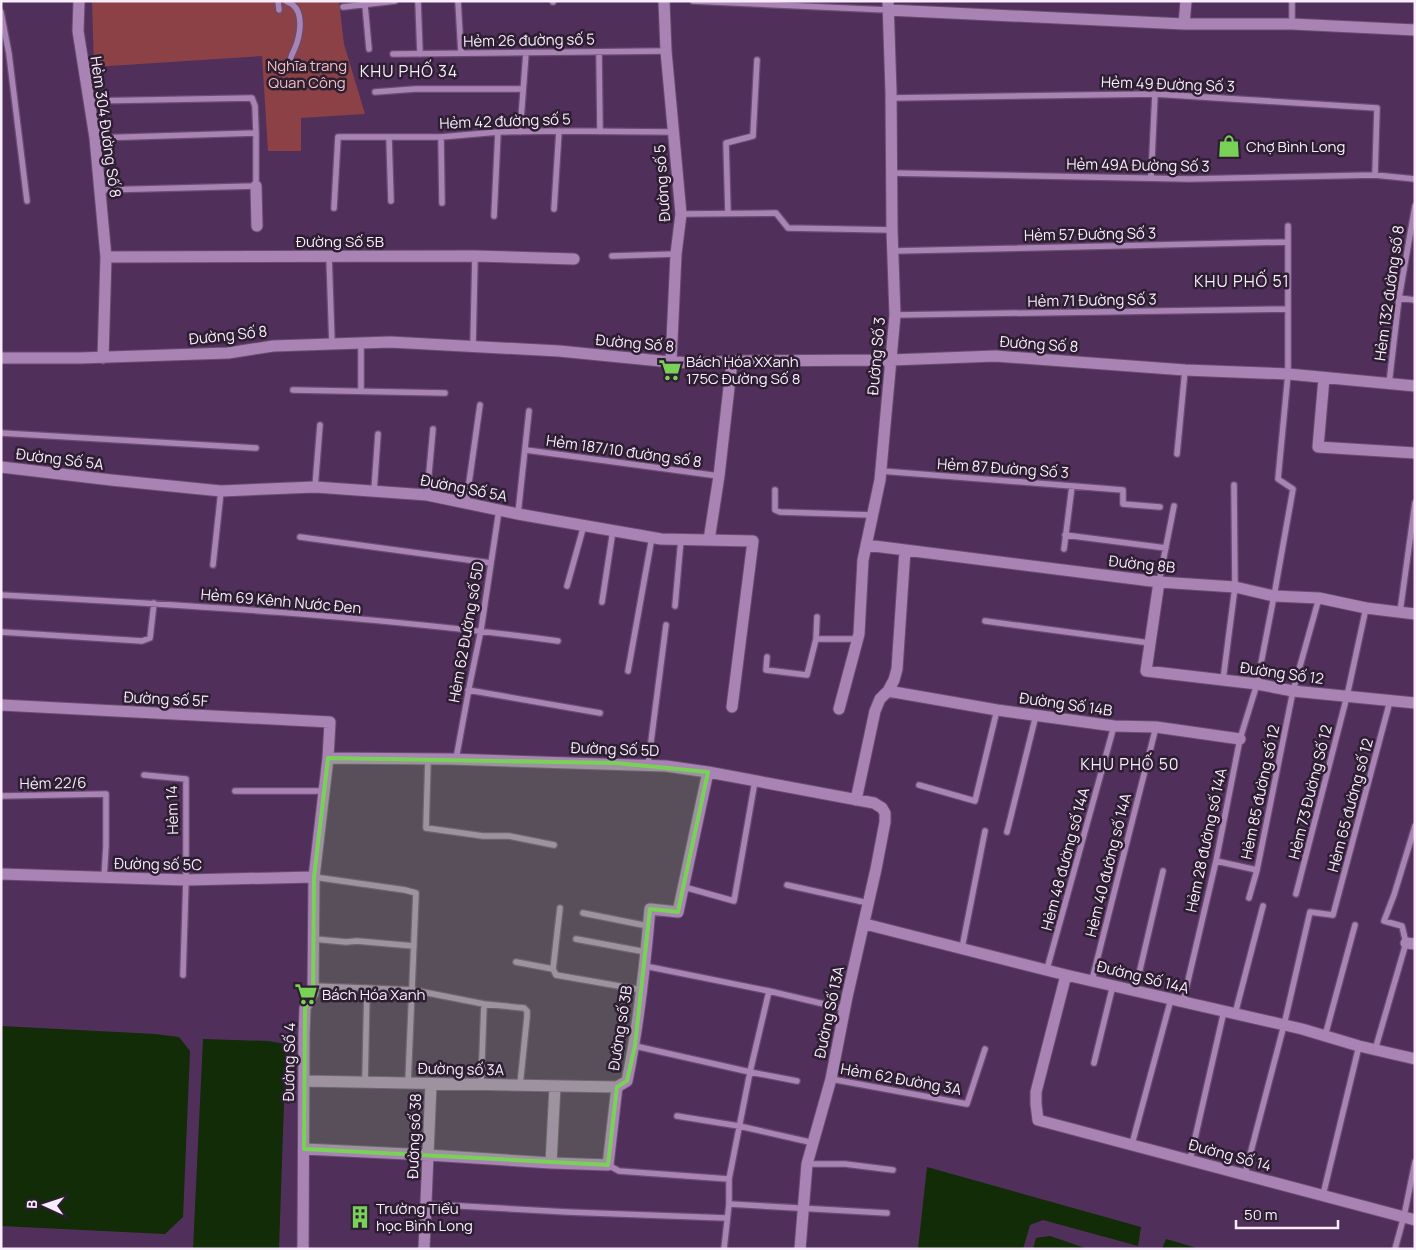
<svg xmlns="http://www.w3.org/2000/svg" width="1416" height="1250" viewBox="0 0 1416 1250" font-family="Manrope,sans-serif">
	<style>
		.green { fill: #8b4145 }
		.water { fill: #112c06 }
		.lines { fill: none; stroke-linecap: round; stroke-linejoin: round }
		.lane-casing { stroke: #684d70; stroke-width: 8 }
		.street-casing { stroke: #684d70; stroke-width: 13 }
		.lane { stroke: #a883b3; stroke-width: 5.5 }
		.street { stroke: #a883b3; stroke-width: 11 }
		.marked { fill: #79d158; fill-opacity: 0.2; stroke: #79d158; stroke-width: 4; stroke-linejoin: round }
		.labels { text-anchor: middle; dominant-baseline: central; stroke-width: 5; stroke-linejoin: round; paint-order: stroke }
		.street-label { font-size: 15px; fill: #f9edfd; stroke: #2d1e32 }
		.park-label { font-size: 15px; fill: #f2bfc0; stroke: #2d1e32 }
		.poi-label { font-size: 15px; fill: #f9edfd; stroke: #2d1e32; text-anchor: start }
		.neighbourhood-label { font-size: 16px; letter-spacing: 1px; fill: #f9edfd; stroke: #2d1e32 }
	</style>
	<rect width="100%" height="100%" fill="#502f5a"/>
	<path class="green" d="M92,1h247l5,43 21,70 -64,4v33h-33l-6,-95 -168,11z"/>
	<path class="water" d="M1,1026l154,8 24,3 11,14 -7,166 -18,17 -164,-8z
		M203,1039l65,2 18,3 -7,205h-86z
		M927,1167l214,60 -3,19 -95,-26 -13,5 -7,24h-105z
		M1050,1236l38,13h-55l3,-11z
		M1166,1239l34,10h-38z"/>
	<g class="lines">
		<defs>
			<path id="lane" d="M278,1l1,9
				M286,1c2,2 5,2 7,4 11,9 7,31 2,43 -2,5 -5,9 -5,15
				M418,1l2,53
				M458,1l3,52
				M553,1v1
				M693,1l195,9
				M365,5l4,44
				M343,7l52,-6
				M1,12l8,42 18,147
				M1292,24v-23
				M599,52l1,78
				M393,54l273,-3
				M375,92l40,-3h108
				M891,98l264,-4 222,14 -2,67
				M88,101l164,-3 3,8 1,27
				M520,132l6,-79
				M389,137l2,64
				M441,137l1,66
				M95,138l161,-5v53l-155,4
				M891,173l298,6 186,-4 40,4
				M1151,178l4,-84
				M334,208l4,-71h103l57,-5 61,-1 114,1
				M554,209l5,-78
				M728,213l-2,-70 27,-7 4,-76
				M681,214l95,-1 12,15 104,2
				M494,216l4,-84
				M893,251l394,-9
				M329,256l3,88
				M612,256l64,-2
				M1399,298l16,2
				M895,315l393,-6
				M361,343v48
				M473,346l2,-90
				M1389,384l10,-86 16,-92
				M293,390l152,3
				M1,433l255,15
				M526,450l193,26
				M1177,454l8,-84
				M881,471l242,19v14l37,3
				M315,487l5,-62
				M775,490v20l5,2 92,3
				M374,491l4,-57
				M427,495l6,-66
				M466,504l14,-99
				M518,514l11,-103
				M1065,535l101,13
				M300,537l191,26
				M1064,549l8,-63
				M213,565l8,-74
				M1159,582l15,-76
				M567,586l17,-61
				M1,595c186,10 372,21 557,46
				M602,602l11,-72
				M675,606l6,-67
				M1400,612l15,-109
				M985,621l165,22
				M1,632l141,9 8,-3 4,-35
				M816,639l1,-22
				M767,657l-1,13 41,5 9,-36h41
				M628,671l24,-134
				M1223,680l12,-93 -1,-102
				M468,690l132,23
				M428,759l-2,69 57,8h26l45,9
				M456,759l14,-76 11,-53 18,-120
				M648,765l18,-140
				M144,775l42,4v101l-3,95
				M919,785l56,16 22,-91
				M235,791h88
				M1,796l105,-2v52l-2,32
				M1007,832l29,-117
				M1216,861l41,9
				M314,877l91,13 11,3 -8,190
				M787,885l81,18
				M684,887l50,14 21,-120
				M1296,894l51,-198 19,-88
				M1249,898l8,-28 36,-179 26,-93
				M583,913l65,13
				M314,939l32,3 11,-1 57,5
				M576,939l70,13
				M962,948l23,-117
				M516,962l37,7 3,6 86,15
				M645,966l124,25 76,18
				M553,969l7,-61
				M1047,969l67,-243
				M1092,980l64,-253
				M313,986l100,4 71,14 40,4 3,3v6l-7,68
				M1135,991l28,-120
				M1183,1002l33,-141 24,-122 17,-55 17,-88 19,-107 -15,-10 10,-105v-148
				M1235,1014l28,-108
				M1325,1036l30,-111
				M635,1046l115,26 47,9
				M1375,1050l31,-107 -4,-17 -18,-5 10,-26 21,-69
				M1094,1063l19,-78
				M831,1079l136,25 18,-55
				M365,1082l2,-94
				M481,1085l3,-81
				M677,1116l62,10 75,17
				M1132,1144l39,-145
				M1190,1160l34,-149
				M807,1164h38l48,6
				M608,1165l11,6 110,8
				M1245,1174l39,-149 26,-113 23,3 57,-214
				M1323,1195l36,-149
				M426,1204l141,8 159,6
				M729,1204l158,9
				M724,1249l5,-45v-25l21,-107 19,-81
				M1395,1249l9,-33 11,-54"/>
			<path id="street" d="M79,1l-1,30 17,107 11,119 -3,101
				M664,1l2,50 15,163 -5,40 -5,108
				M888,10l296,14h108l123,6
				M1184,24l2,-23
				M256,186l1,40
				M106,257l369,-1 99,3
				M1,358h79l148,-5 45,-7 117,-4 169,9 112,11 32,1 29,-2 159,-1 104,-4 190,14 103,4 127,12
				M1324,378l-6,69 97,6
				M1,467l110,13 110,11 94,-4 112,8 91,19 143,25 92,2 -21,166
				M709,540l10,-64 13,-115
				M866,545l293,37 76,5 39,9 45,2 47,10 49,6
				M1159,582l-13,89 111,13 36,7 122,12
				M888,691l109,19 117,16 42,1 84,12
				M1,705l329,17 -2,36 -14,119 -1,116 -8,15 -1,27 -1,214
				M839,709l20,-75 4,-74 17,-80 15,-165 -3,-85 -1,-138 -3,-91
				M328,758l122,1 216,7 42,6 166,31 8,5 3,5v9l-9,47 -29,128 -16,82 -24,85 -7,85
				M856,800l19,-89 5,-12 8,-8 6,-11 3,-11 8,-119
				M1,874l185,6 128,-3
				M865,924l201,51 236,54 57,17 56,13
				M1406,943l9,1
				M1066,975l-30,117v12l2,16 377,100
				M304,1081l313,6
				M617,1087l10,-6c12,-57 18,-114 23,-172l28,3 30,-140
				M304,1149l124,6 123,8 57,2 9,-78
				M551,1163l4,-77
				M424,1249l7,-165"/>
		</defs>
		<use href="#lane" class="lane-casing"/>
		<use href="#street" class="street-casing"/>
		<use href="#lane" class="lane"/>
		<use href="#street" class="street"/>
	</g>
	<path class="marked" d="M328,758l288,5 92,9 -30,140 -28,-3 -15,137 -8,35 -10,6 -9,78 -304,-16 1,-141 8,-15 1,-116z"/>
	<defs>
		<symbol id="shop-bare" viewBox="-9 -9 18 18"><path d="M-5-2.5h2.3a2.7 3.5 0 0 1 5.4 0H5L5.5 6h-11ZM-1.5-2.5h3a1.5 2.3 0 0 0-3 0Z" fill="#79d158" stroke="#2d1e32" stroke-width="2.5" paint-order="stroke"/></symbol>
		<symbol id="supermarket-bare" viewBox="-9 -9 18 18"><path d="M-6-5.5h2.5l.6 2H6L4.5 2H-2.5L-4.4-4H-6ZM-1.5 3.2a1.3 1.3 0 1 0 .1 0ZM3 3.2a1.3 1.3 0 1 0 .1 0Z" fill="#79d158" stroke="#2d1e32" stroke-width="2.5" paint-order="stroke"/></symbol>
		<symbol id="building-bare" viewBox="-9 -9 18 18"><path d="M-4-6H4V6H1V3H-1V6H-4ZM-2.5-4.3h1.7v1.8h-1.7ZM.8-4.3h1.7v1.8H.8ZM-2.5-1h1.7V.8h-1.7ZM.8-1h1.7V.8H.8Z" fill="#79d158" stroke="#2d1e32" stroke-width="2.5" paint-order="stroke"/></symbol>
	</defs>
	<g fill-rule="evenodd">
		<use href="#shop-bare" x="1213" y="130" width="32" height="32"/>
		<use href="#supermarket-bare" x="654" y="354" width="32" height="32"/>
		<use href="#supermarket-bare" x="290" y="978" width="32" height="32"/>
		<use href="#building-bare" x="344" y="1201" width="32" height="32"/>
	</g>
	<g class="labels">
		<g class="street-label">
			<text transform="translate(529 40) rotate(-1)">Hẻm 26 đường số 5</text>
			<text transform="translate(1168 84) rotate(2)">Hẻm 49 Đường Số 3</text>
			<text transform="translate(505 121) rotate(-2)">Hẻm 42 đường số 5</text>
			<text transform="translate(106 127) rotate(82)">Hẻm 304 Đường Số 8</text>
			<text transform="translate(1138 165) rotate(1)">Hẻm 49A Đường Số 3</text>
			<text transform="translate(662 183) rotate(-94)">Đường số 5</text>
			<text transform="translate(1090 234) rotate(-1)">Hẻm 57 Đường Số 3</text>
			<text x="340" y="241">Đường Số 5B</text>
			<text transform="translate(1389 293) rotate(-82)">Hẻm 132 đường số 8</text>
			<text transform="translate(1092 300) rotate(-1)">Hẻm 71 Đường Số 3</text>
			<text transform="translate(228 335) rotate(-6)">Đường Số 8</text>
			<text transform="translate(635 343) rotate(5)">Đường Số 8</text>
			<text transform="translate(1039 344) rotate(4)">Đường Số 8</text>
			<text transform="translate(876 356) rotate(-85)">Đường Số 3</text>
			<text transform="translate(624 451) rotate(8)">Hẻm 187/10 đường số 8</text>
			<text transform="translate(60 459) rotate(7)">Đường Số 5A</text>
			<text transform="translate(1003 468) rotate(4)">Hẻm 87 Đường Số 3</text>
			<text transform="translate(464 488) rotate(11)">Đường Số 5A</text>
			<text transform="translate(1142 564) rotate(6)">Đường 8B</text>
			<text transform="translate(281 601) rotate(5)">Hẻm 69 Kênh Nước Đen</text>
			<text transform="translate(466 632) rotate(-80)">Hẻm 62 Đường số 5D</text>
			<text transform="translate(1282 673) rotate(8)">Đường Số 12</text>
			<text transform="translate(166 699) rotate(3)">Đường số 5F</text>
			<text transform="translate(1066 704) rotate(8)">Đường Số 14B</text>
			<text transform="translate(615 749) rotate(2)">Đường Số 5D</text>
			<text transform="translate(53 783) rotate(-1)">Hẻm 22/6</text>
			<text transform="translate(1260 792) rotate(-78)">Hẻm 85 đường số 12</text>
			<text transform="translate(1310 792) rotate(-76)">Hẻm 73 Đường Số 12</text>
			<text transform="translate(1350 805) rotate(-75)">Hẻm 65 đường số 12</text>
			<text transform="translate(172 810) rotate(-92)">Hẻm 14</text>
			<text transform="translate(1206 840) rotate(-78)">Hẻm 28 đường số 14A</text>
			<text transform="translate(1065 859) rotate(-75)">Hẻm 48 đường số 14A</text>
			<text transform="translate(158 864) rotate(1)">Đường số 5C</text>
			<text transform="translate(1108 865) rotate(-76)">Hẻm 40 đường số 14A</text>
			<text transform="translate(1143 977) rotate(14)">Đường Số 14A</text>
			<text transform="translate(829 1012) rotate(-78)">Đường Số 13A</text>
			<text transform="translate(620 1028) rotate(-81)">Đường số 3B</text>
			<text transform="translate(289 1062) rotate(-89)">Đường Số 4</text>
			<text transform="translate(461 1069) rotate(1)">Đường số 3A</text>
			<text transform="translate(901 1079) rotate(10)">Hẻm 62 Đường 3A</text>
			<text transform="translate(414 1136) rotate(-88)">Đường số 38</text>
			<text transform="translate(1230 1155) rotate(15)">Đường Số 14</text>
		</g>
		<g class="park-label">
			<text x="307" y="65">Nghĩa trang<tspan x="307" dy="17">Quan Công</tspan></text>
		</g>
		<g class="poi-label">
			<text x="1246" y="146">Chợ Bình Long</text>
			<text x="686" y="361">Bách Hóa XXanh<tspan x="686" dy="17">175C Đường Số 8</tspan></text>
			<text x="322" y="994">Bách Hóa Xanh</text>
			<text x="376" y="1208">Trường Tiểu<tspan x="376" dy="17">học Bình Long</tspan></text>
		</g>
		<g class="neighbourhood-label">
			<text x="409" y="71">KHU PHỐ 34</text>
			<text x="1242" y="281">KHU PHỐ 51</text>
			<text x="1130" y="764">KHU PHỐ 50</text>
		</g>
	</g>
	<rect width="1416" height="1250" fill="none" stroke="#f9edfd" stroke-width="5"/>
	<g transform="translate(45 1205) rotate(273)" stroke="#2d1e32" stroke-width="4" paint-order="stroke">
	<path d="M0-4L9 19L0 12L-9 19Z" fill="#f9edfd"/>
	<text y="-8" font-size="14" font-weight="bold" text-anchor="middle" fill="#f9edfd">B</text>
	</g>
	<path d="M1236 1220v8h102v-8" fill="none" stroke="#f9edfd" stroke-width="2.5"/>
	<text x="1244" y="1220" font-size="15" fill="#f9edfd" stroke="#2d1e32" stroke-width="4" paint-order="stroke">50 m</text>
</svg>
